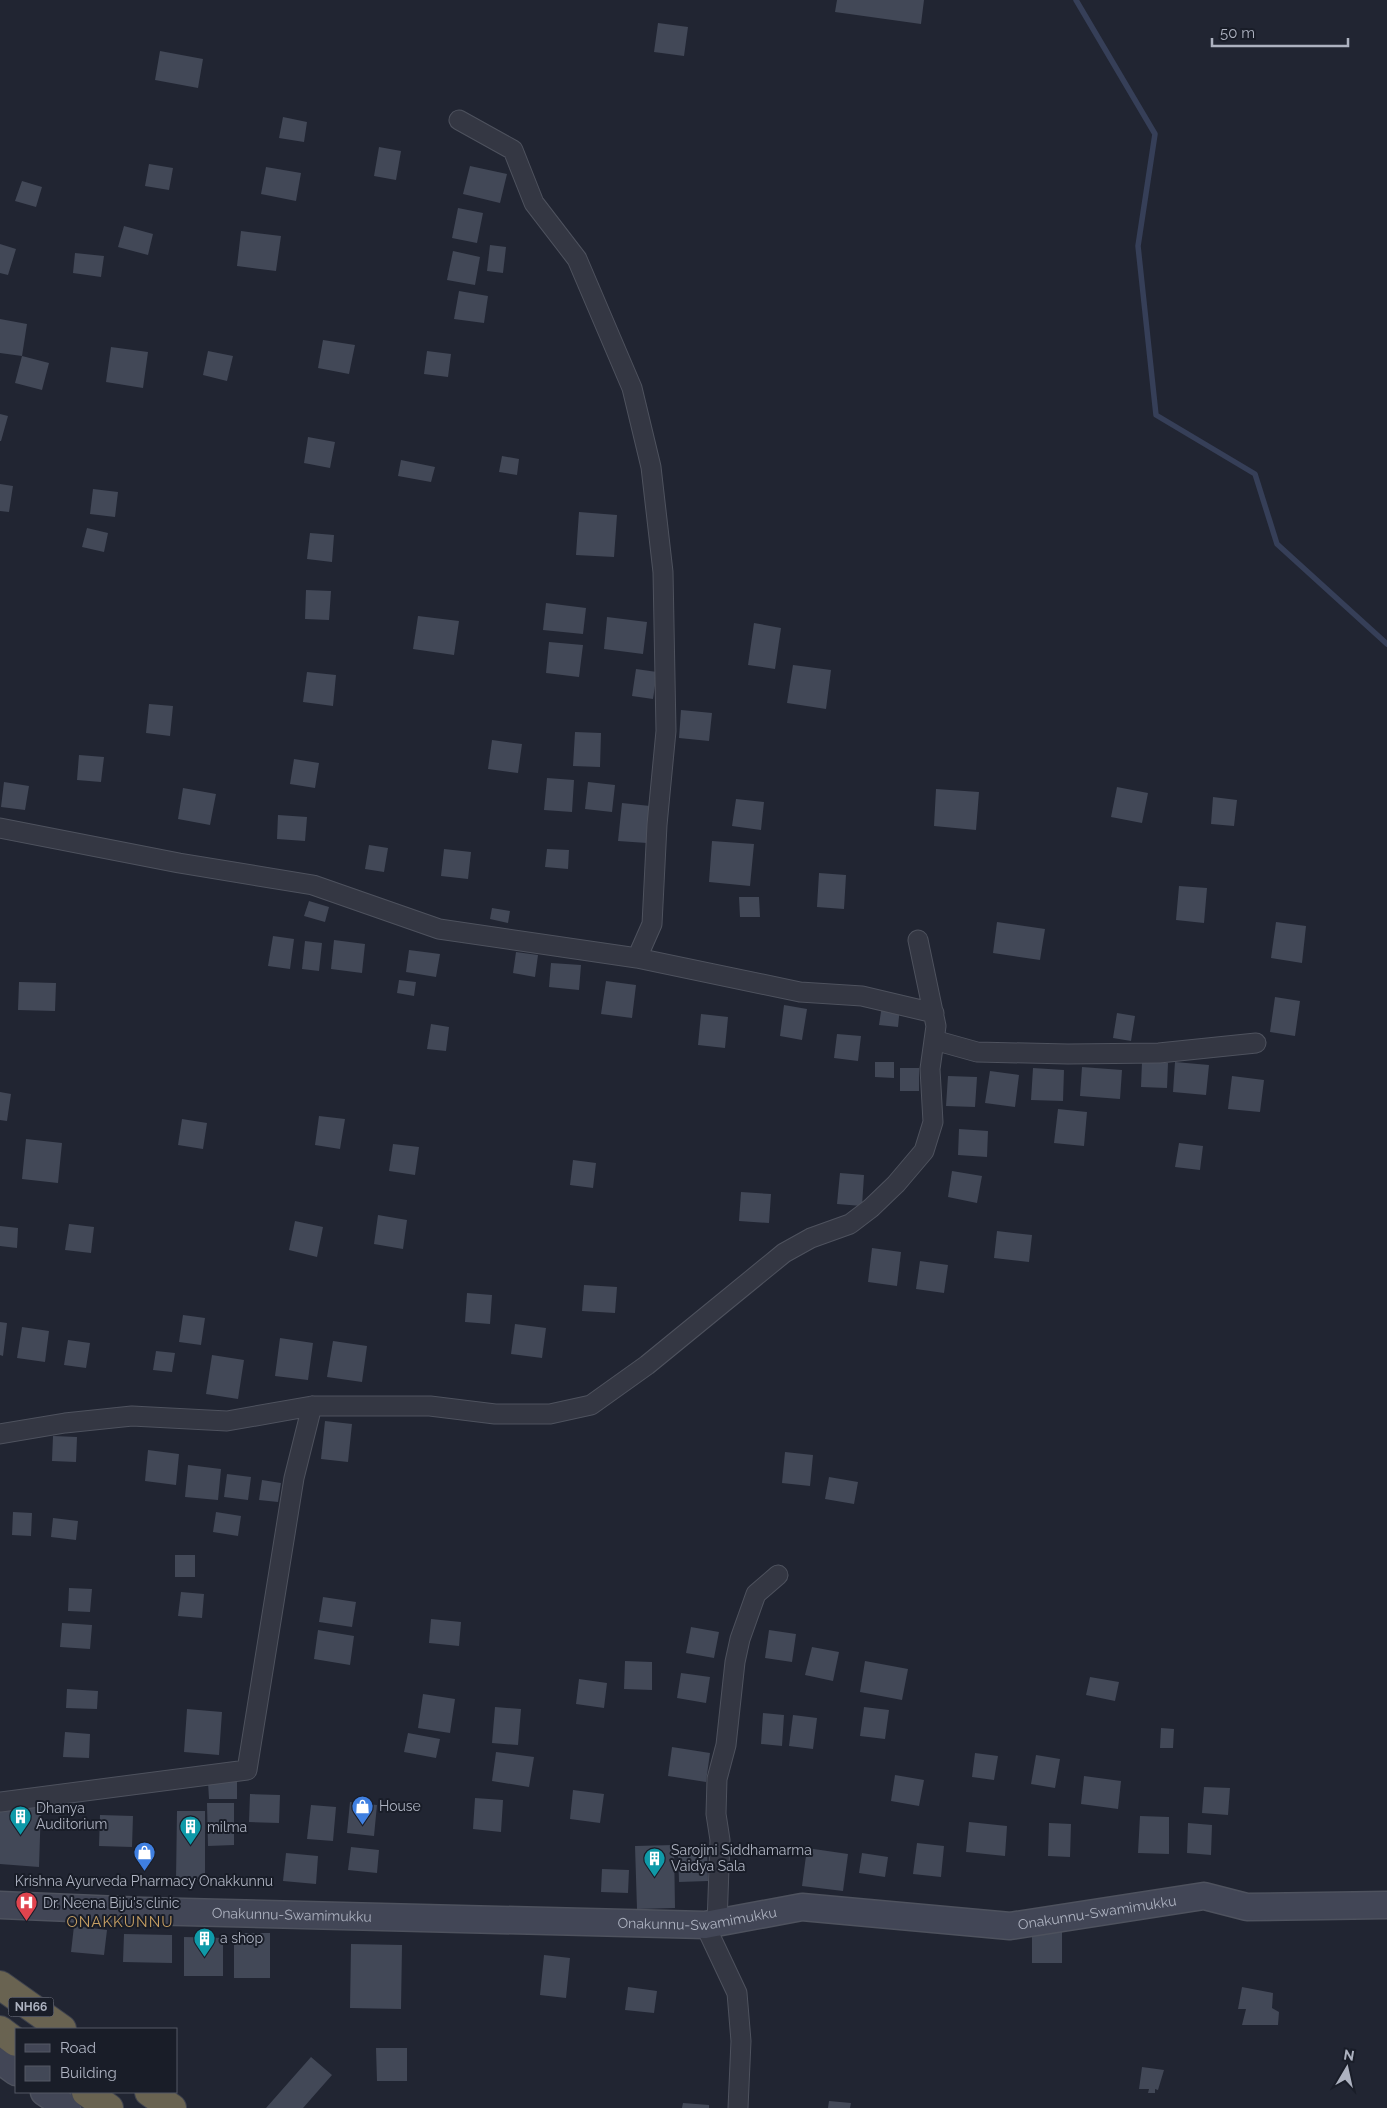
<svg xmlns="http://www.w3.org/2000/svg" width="1387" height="2108" viewBox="0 0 1387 2108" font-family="Raleway,sans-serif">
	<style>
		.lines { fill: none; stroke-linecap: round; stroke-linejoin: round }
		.stream { stroke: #363f58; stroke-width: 5.5 }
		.building { fill: #424857 }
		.street-casing { stroke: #4e525e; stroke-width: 21 }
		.secondary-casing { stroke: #4e525e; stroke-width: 29 }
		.highway-casing { stroke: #3e424e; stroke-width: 30 }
		.street { stroke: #343743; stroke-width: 19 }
		.secondary { stroke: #424656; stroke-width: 26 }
		.highway { stroke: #696351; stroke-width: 28 }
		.labels { text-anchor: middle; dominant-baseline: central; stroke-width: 4; stroke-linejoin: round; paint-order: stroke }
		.shield { fill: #191d28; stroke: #818592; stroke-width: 1 }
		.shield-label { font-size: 12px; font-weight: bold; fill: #adb2c0 }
		.poi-label { font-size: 14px; fill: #adb2c0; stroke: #191d28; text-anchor: start }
		.street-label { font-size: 14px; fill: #adb2c0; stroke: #191d28 }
		.neighbourhood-label { font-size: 15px; letter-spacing: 1px; fill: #c69f63; stroke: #191d28 }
	</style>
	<rect width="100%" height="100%" fill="#212532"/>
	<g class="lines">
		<path class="stream" d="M1076,0l79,134 -17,112 18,169 99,59 22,70 110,100"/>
	</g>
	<path class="building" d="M837,0h87l-3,24 -86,-12z
		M658,23l30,4 -4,29 -30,-4z
		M160,51l43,8 -5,29 -43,-8z
		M283,117l24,5 -3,20 -25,-4z
		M379,147l22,4 -5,29 -22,-4z
		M149,164l24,4 -4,22 -24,-4z
		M470,166l37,8 -7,29 -37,-9z
		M266,167l35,6 -5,28 -35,-7z
		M22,181l20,6 -6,20 -21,-6z
		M458,208l25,5 -6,30 -25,-5z
		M124,226l29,8 -5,21 -30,-8z
		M241,231l40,5 -5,35 -39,-5z
		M0,244l16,5 -8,26 -8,-2z
		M490,245l16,2 -3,26 -16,-2z
		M453,251l27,6 -5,28 -28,-5z
		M75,253l29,3 -3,21 -28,-4z
		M459,291l29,5 -4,27 -30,-4z
		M0,319l27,5 -5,32 -22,-3z
		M323,340l32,5 -6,29 -31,-6z
		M111,347l37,5 -5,36 -37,-6z
		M208,351l25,5 -6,25 -24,-6z
		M427,351l24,3 -3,23 -24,-3z
		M22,356l27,7 -7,27 -27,-7z
		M0,414l8,2 -7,25h-1z
		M308,437l27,5 -5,26 -26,-5z
		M502,456l17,3 -2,16 -18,-3z
		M401,460l34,7 -4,15 -33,-6z
		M0,484l13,2 -4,26 -9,-1z
		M93,489l25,3 -3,25 -25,-3z
		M579,512l38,3 -3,42 -38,-2z
		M87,528l21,5 -4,19 -22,-5z
		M310,533l24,2 -2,27 -25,-3z
		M306,590l25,1 -2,29 -24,-1z
		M546,603l40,5 -3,26 -40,-4z
		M418,616l41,5 -5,34 -41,-6z
		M607,617l40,5 -4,32 -39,-5z
		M754,623l27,5 -6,41 -27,-4z
		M549,642l34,3 -4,32 -33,-4z
		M793,665l38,5 -5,39 -39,-6z
		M636,669l21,3 -4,27 -21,-3z
		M307,672l29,3 -3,31 -30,-4z
		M149,704l24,2 -3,30 -24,-3z
		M681,710l31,3 -3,28 -30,-3z
		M575,732l26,1 -1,34 -27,-1z
		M492,740l30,4 -4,29 -30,-4z
		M79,755l25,2 -3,25 -24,-2z
		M294,759l25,4 -4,25 -25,-4z
		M547,778l27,2 -2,32 -28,-2z
		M4,782l25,4 -4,24 -24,-3z
		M588,782l27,3 -3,27 -27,-3z
		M1117,787l31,6 -6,30 -31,-6z
		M183,788l33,6 -6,31 -32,-6z
		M936,789l43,3 -3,38 -42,-4z
		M1213,797l24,3 -3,26 -23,-2z
		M736,799l28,3 -3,28 -29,-4z
		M622,803l28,3 -3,37 -29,-2z
		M278,815l29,2 -2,24 -28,-2z
		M712,841l42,3 -4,42 -41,-4z
		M369,845l19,3 -4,24 -19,-3z
		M444,849l27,3 -3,27 -27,-3z
		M547,849l22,1 -1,19 -23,-2z
		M819,873l27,2 -2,34 -27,-2z
		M1179,886l28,2 -3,35 -28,-3z
		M739,897h20l1,20h-20z
		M309,901l20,6 -4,15 -21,-6z
		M492,908l18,3 -2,12 -18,-4z
		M997,922l48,7 -5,31 -47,-7z
		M1276,922l30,4 -4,37 -31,-5z
		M273,936l21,3 -4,30 -22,-3z
		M334,940l31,4 -3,29 -31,-4z
		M305,941l17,2 -3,28 -17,-2z
		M409,950l31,4 -4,23 -30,-5z
		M516,952l22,3 -3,22 -22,-4z
		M551,963l30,2 -2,25 -30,-3z
		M399,980l17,2 -2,14 -17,-3z
		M606,981l30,4 -4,33 -31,-4z
		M19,982l37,1 -1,28 -37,-1z
		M1275,997l25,4 -5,35 -25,-4z
		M784,1005l23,4 -5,31 -22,-4z
		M882,1005l18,2 -2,20 -19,-2z
		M1117,1013l18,3 -4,25 -18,-3z
		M701,1014l27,3 -3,31 -27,-3z
		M431,1024l18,3 -3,24 -19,-2z
		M837,1034l24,2 -3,25 -24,-3z
		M875,1062h19v16l-19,-1z
		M1142,1062l26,1 -1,25 -26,-1z
		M1175,1062l34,3 -3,30 -33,-3z
		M1082,1067l40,3 -2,29 -40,-3z
		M900,1068h19v23h-19z
		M1033,1068l31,2 -1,31 -32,-1z
		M990,1071l29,4 -4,32 -30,-4z
		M948,1076l29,1 -2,30 -29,-1z
		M1232,1076l32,4 -4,32 -32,-3z
		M0,1092l11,2 -4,27 -7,-1z
		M1058,1109l29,3 -3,34 -30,-3z
		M319,1116l26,3 -5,30 -25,-4z
		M182,1119l25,4 -4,26 -25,-4z
		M959,1129l29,2 -1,26 -29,-2z
		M26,1139l36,4 -4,40 -36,-4z
		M1179,1143l24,3 -3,24 -25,-3z
		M393,1144l26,3 -4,28 -26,-4z
		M573,1160l23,3 -3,25 -23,-3z
		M952,1171l30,5 -5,27 -29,-6z
		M840,1173l24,2 -2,31 -25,-2z
		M741,1192l30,2 -2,29 -30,-2z
		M378,1215l29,5 -4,29 -29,-5z
		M295,1221l28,6 -6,30 -28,-7z
		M69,1224l25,3 -3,26 -26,-3z
		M0,1226l18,2 -1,20 -17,-2z
		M997,1231l35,4 -3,27 -35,-4z
		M872,1248l29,4 -4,34 -29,-4z
		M920,1261l28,4 -4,28 -28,-4z
		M584,1285l33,2 -2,26 -33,-2z
		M467,1293l25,2 -2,29 -25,-2z
		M183,1315l22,3 -4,27 -22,-3z
		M0,1322l7,1 -4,33 -3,-1z
		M515,1324l31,4 -4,30 -31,-4z
		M22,1327l27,4 -4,31 -28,-4z
		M280,1338l33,5 -5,37 -33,-4z
		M68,1340l22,3 -4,25 -22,-3z
		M333,1341l34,5 -5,36 -35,-5z
		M156,1351l19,2 -3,19 -19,-2z
		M212,1355l32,5 -6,39 -32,-5z
		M325,1421l27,3 -4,38 -27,-3z
		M53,1436l24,1 -1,25 -24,-1z
		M148,1450l31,4 -3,31 -31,-4z
		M785,1452l28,3 -3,31 -28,-3z
		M188,1465l33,4 -3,31 -33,-3z
		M227,1474l24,3 -3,23 -24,-3z
		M829,1477l29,5 -4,22 -29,-5z
		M262,1480l19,3 -3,19 -19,-2z
		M13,1512l19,1 -1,23 -19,-1z
		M216,1512l25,4 -3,20 -25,-4z
		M53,1518l25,3 -2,19 -25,-3z
		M175,1555h20v22h-20z
		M69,1588l23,1 -2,23 -22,-1z
		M181,1592l23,2 -2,24 -24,-2z
		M323,1597l33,5 -4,25 -33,-5z
		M431,1619l30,3 -2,24 -30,-3z
		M62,1623l30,2 -2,24 -30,-2z
		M691,1627l28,5 -5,26 -28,-5z
		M318,1630l36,6 -4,29 -36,-6z
		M769,1630l27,4 -4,28 -27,-4z
		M812,1647l27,5 -6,29 -28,-6z
		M625,1661l27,1v28l-28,-1z
		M865,1661l43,8 -6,31 -42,-8z
		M681,1673l29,4 -4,26 -29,-5z
		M1090,1677l29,5 -4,19 -29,-6z
		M579,1679l28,4 -3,25 -28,-4z
		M67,1689l31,2 -1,18 -31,-1z
		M423,1694l32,5 -5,34 -32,-5z
		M495,1707l26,2 -3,36 -26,-2z
		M864,1707l25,3 -4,29 -25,-3z
		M187,1709l35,3 -3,43 -35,-3z
		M763,1713l21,2 -2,31 -21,-2z
		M793,1715l24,3 -4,31 -24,-3z
		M1161,1728l13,1 -1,19h-13z
		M65,1732l25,2 -1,24 -26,-1z
		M408,1733l32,6 -4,19 -32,-6z
		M672,1747l38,6 -4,29 -38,-6z
		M496,1752l38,5 -5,30 -37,-6z
		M975,1753l23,3 -4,24 -22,-3z
		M1036,1755l24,4 -5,29 -24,-4z
		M895,1775l29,5 -5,26 -28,-5z
		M1084,1776l37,5 -3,28 -37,-5z
		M237,1781v18h-28l-1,-17z
		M1204,1787l26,1 -2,27 -26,-2z
		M573,1790l31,4 -4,29 -30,-4z
		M250,1794l30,1 -1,28 -30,-1z
		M475,1798l28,2 -2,32 -28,-3z
		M350,1802l27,3 -3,31 -27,-3z
		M207,1803h27v42l-26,1z
		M311,1805l25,2 -3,34 -26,-2z
		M41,1806l-2,61 -39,-3v-57z
		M177,1811h28v69h-29z
		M100,1815l33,1 -1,31 -33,-1z
		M1140,1816l29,1v37l-31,-1z
		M969,1822l38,4 -2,30 -39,-4z
		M1049,1823l22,1 -1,33 -22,-1z
		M1188,1823l24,2 -1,30 -24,-2z
		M917,1843l27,3 -3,31 -28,-3z
		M674,1845l1,63 -38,1 -2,-63z
		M351,1847l28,3 -2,23 -29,-3z
		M678,1848h29l1,33 -29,1z
		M807,1848l41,6 -5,37 -41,-5z
		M286,1853l32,3 -2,28 -33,-3z
		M862,1853l26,4 -3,20 -26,-4z
		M602,1869l27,1 -1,23 -27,-1z
		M74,1926l33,4 -3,25 -33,-3z
		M1032,1930h30v33h-30z
		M234,1933h36v45h-36z
		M124,1934l48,1v28l-49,-1z
		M184,1937l39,1v38h-39z
		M351,1944l51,1 -1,64 -51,-1z
		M544,1955l26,3 -4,40 -26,-3z
		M628,1987l29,4 -3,22 -29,-3z
		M1242,1987l31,6 -1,15 7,4 -1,13h-36l4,-16h-8z
		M376,2048h31v33h-30z
		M311,2057l21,18 -29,33h-37z
		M1142,2067l22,3 -6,20 -3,-1v4h-7l1,-4h-10z
		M829,2101l22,2 -1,5h-22z
		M683,2103l26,2v3h-27z"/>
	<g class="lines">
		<defs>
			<path id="street" d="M0,828l179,35 134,22 126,44 198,29 15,-34 5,-99 9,-94 -3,-159 -12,-105 -19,-79 -55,-129 -43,-56 -21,-53 -54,-30
				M637,958l163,34 62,4 72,17
				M934,1040l43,12 91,2 91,-1 97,-10
				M0,1434l65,-11 67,-7 95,5 85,-15h118l65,8h55l41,-9 56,-40 137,-112 27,-15 39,-14 21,-16 25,-24 28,-33 9,-29 -3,-53 6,-43 -18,-86
				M0,1802l247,-32 47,-292 18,-72
				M717,1924l3,-84 -4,-26 1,-35 9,-34 9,-83 5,-23 16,-45 22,-19
				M705,1925l32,68 4,48 -3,67"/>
			<g id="secondary">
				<path id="s1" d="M0,1905l143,6 562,14 97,-18 208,19 194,-30 43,11 140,-2"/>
				<path d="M0,2060l16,12"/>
				<path d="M44,2092l23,16"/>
			</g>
			<path id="highway" d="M0,1985l62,44
				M0,2030l16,12
				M86,2092l23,16
				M149,2092l23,16"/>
		</defs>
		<use href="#street" class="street-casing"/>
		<use href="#secondary" class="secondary-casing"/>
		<use href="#highway" class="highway-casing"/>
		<use href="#street" class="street"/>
		<use href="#secondary" class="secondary"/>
		<use href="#highway" class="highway"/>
	</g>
	<defs>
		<symbol id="shop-pin" viewBox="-11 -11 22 30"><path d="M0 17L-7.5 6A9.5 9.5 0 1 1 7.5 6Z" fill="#3f7fe0" stroke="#191d28"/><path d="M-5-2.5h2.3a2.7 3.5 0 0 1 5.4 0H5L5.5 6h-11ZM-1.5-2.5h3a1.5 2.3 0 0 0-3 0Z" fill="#fff"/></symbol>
		<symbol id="building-pin" viewBox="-11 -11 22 30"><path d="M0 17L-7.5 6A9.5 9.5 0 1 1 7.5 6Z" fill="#0f9aa8" stroke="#191d28"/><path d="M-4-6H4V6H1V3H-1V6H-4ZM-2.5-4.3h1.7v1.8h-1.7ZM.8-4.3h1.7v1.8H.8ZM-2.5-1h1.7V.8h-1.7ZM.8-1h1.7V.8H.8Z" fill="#fff"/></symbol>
		<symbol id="hospital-pin" viewBox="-11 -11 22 30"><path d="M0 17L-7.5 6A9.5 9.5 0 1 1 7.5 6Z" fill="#e0444e" stroke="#191d28"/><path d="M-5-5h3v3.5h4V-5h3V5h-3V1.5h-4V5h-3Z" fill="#fff"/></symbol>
	</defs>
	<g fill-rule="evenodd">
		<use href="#shop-pin" x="350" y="1794" width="25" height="34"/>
		<use href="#building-pin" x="8" y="1804" width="25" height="34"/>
		<use href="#building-pin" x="178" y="1814" width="25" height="34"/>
		<use href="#shop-pin" x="132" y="1840" width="25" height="34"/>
		<use href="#building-pin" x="642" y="1846" width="25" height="34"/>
		<use href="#hospital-pin" x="14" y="1890" width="25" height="34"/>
		<use href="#building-pin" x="192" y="1926" width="25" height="34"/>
	</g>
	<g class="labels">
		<rect class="shield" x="8.5" y="1997.5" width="45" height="19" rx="4"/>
		<g class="shield-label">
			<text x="31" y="2007">NH66</text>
		</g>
		<g class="poi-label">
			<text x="379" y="1806">House</text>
			<text x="36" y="1808">Dhanya<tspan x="36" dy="16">Auditorium</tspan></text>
			<text x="207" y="1827">milma</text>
			<text x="671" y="1850">Sarojini Siddhamarma<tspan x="671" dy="16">Vaidya Sala</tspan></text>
			<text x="144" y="1881" text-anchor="middle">Krishna Ayurveda Pharmacy Onakkunnu</text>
			<text x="43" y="1903">Dr. Neena Biju's clinic</text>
			<text x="220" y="1938">a shop</text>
		</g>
		<g class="street-label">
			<text stroke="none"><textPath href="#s1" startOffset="1101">Onakunnu-Swamimukku</textPath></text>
			<text stroke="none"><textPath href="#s1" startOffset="292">Onakunnu-Swamimukku</textPath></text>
			<text stroke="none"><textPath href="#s1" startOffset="698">Onakunnu-Swamimukku</textPath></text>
		</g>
		<g class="neighbourhood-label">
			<text x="120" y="1922">ONAKKUNNU</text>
		</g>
	</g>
	<rect x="15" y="2028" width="162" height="65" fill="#191d28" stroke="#545965"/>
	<rect x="25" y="2044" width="25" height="8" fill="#424656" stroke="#545965"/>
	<text x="60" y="2053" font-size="15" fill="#adb2c0">Road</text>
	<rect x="25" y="2066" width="25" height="15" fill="#424857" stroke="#545965"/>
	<text x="60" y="2078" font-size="15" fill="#adb2c0">Building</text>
	<g transform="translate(1347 2068) rotate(9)" stroke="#191d28" stroke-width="4" paint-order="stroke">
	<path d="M0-4L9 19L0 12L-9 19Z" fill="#adb2c0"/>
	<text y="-8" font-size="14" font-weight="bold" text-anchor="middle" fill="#adb2c0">N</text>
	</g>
	<path d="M1212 38v8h136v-8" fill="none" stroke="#adb2c0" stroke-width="2.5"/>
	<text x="1220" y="38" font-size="15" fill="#adb2c0" stroke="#191d28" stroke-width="4" paint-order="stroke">50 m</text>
</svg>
